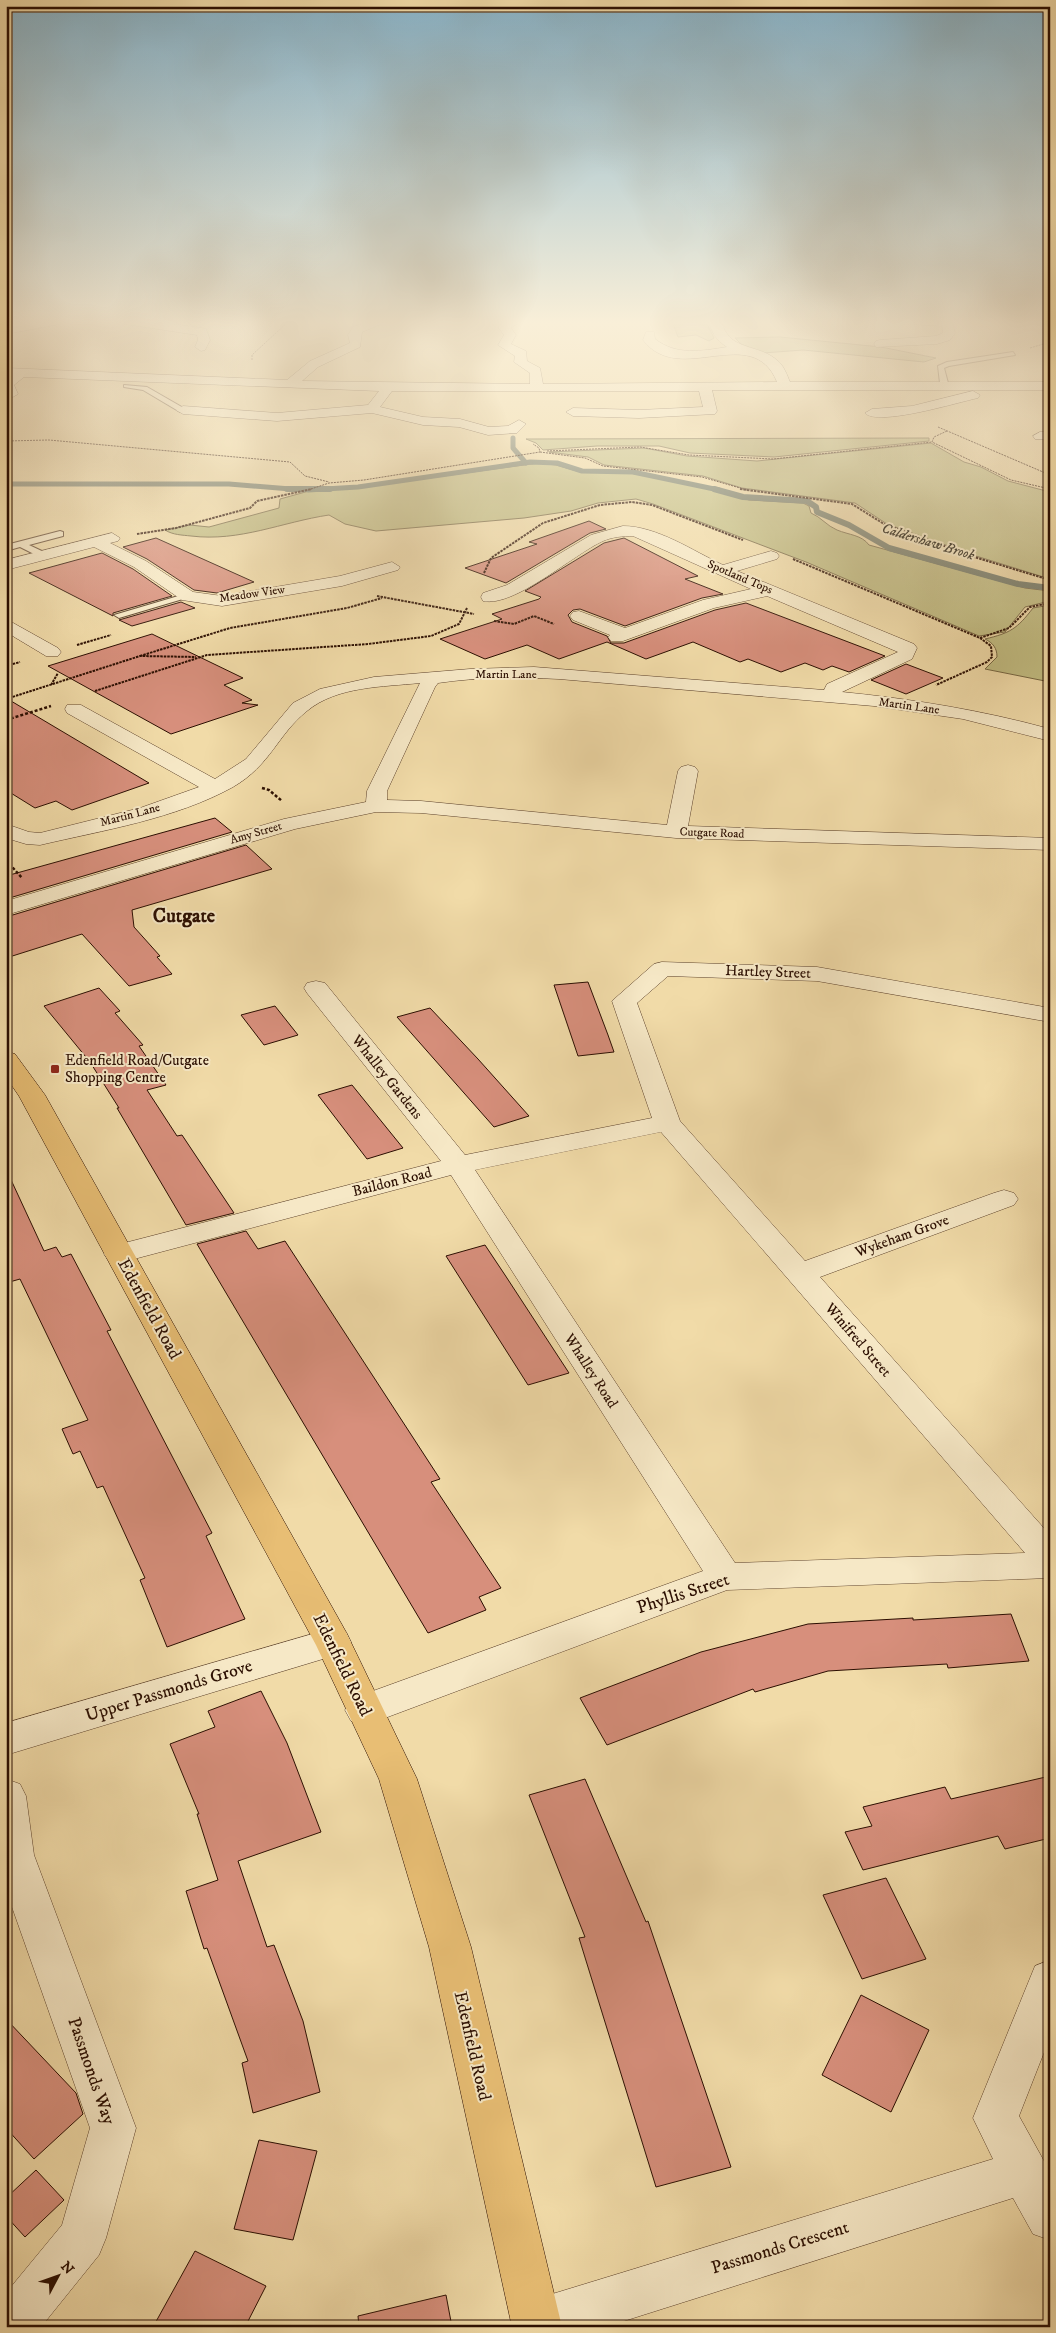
<svg xmlns="http://www.w3.org/2000/svg" width="1056" height="2333" viewBox="0 0 1056 2333" font-family="'IM FELL DW Pica',serif">
	<style>
		.green { fill: #c2bd82; stroke: #766642 }
		.lines { fill: none; stroke-linecap: round; stroke-linejoin: round }
		.stream-far1 { stroke: #6e7666; stroke-width: 5 }
		.stream { stroke: #6e7666; stroke-width: 6 }
		.building { fill: #d78f7c; stroke: #2b0e01 }
		.service-casing { stroke: #5c412b; stroke-width: 2 }
		.minor-casing { stroke: #5c412b; stroke-width: 1 }
		.primary-casing { stroke: #2b0e01; stroke-width: 1 }
		.path-far2 { stroke: #2b0e01; stroke-width: 1; stroke-dasharray: 2 1; stroke-linecap: butt }
		.path-far1 { stroke: #2b0e01; stroke-width: 2; stroke-dasharray: 2.5 1; stroke-linecap: butt }
		.path { stroke: #2b0e01; stroke-width: 2.5; stroke-dasharray: 3 2; stroke-linecap: butt }
		.service { fill: #f6e8c6; fill-rule: evenodd }
		.minor { fill: #f6e8c6; fill-rule: evenodd }
		.primary { fill: #e8be74; fill-rule: evenodd }
		.poi-dot { fill: #8f2418; stroke: #f6e8c6; stroke-width: 2 }
		.labels { text-anchor: middle; dominant-baseline: central; stroke-width: 4; stroke-linejoin: round; paint-order: stroke }
		.far-street-label { font-size: 12px; fill: #2b0e01; stroke: #f6e8c6 }
		.far-water-label { font-size: 14px; font-style: italic; fill: #524b3c; stroke: #f6e8c6 }
		.street-label { font-size: 15px; fill: #2b0e01; stroke: #f6e8c6 }
		.poi-label { font-size: 15px; fill: #2b0e01; stroke: #f6e8c6; text-anchor: start }
		.near-street-label { font-size: 18px; fill: #2b0e01; stroke: #f6e8c6 }
		.district-label { font-size: 20px; font-weight: bold; fill: #2b0e01; stroke: #f6e8c6 }
	</style>
	<rect width="100%" height="100%" fill="#f1dba8"/>
	<filter id="stains"><feTurbulence type="fractalNoise" baseFrequency=".004" numOctaves="4"/><feColorMatrix values="0 0 0 0 .2 0 0 0 0 .09 0 0 0 0 .02 0 0 0 .5 -.17"/></filter>
	<radialGradient id="worn" r=".72"><stop offset=".6" stop-color="#630" stop-opacity="0"/><stop offset="1" stop-color="#630" stop-opacity=".3"/></radialGradient>
	<path class="green" d="M668,320h37l9,18 -5,3 -13,-6 -18,2 -6,-16z
		M780,337l101,10 55,11 -12,4 -121,-12 -40,3 -22,-9 -6,-6z
		M929,438v3l-155,16 -84,-4 -31,-7h-62l-54,4 -7,-7 -10,-4z
		M931,443l33,19 17,5 27,14 42,11v87l-74,-23 -89,-32 -32,-21 -113,-15 -39,-12 -99,-11 -16,-8 -39,-5 95,-4 43,8 70,5z
		M538,463l18,2 24,7 38,-1 75,13 56,16 54,3 6,3 2,7c10,4 16,13 26,17 12,5 25,5 32,15l156,43 25,3v10l-25,6 -20,25 -26,4 -173,-74 -153,-58 -17,-5 -38,4 -27,8 -47,7 -148,13 -31,-7 -16,-9c-47,7 -89,27 -138,21 -9,-1 -18,-1 -26,-6l25,-5 19,2 70,-19 1,-9 29,-8 48,-3z
		M1050,605v77l-65,-13 12,-12c0,-9 -4,-14 -12,-18 25,-6 32,-10 48,-31z"/>
	<g class="lines">
		<path class="stream-far1" d="M513,438v10l13,15
			M6,484h223l74,6
			M308,490l50,-3 172,-25 27,1 25,8 51,1 86,18"/>
		<path class="stream" d="M287,489h43
			M714,489l29,8 64,4 9,6 1,5 32,13 40,23 129,36 32,4"/>
	</g>
	<path class="building" d="M589,521l17,8 -16,4 -84,50 -41,-15 72,-24 -8,-2z
		M156,538l98,44 -37,11 -23,-3 -47,-31 -24,-12z
		M624,538l74,38 -13,3 38,15 -21,4 -77,28 -45,-17 -7,1 -5,5 4,7 35,14 4,7h13l91,-33 31,-7 139,53 -36,16 -17,-6 -9,4 -18,-7 -24,9 -33,-13 -8,3 -47,-20 -47,17 -39,-17 -48,17 -32,-14 -42,14 -45,-20 62,-20 -10,-5 47,-15 2,-2 -16,-6 79,-48z
		M102,553l31,16 39,27 -59,17v3l-84,-43z
		M181,602l14,6 -63,18 -13,-6z
		M152,634l91,44 -19,7 28,15 -10,3 16,2 -87,29 -123,-68z
		M906,664l37,14 -37,16 -35,-14z
		M6,698l143,85 -77,27 -16,-9 -21,7 -29,-18z
		M215,818l17,14 -226,67v-23z
		M246,845l26,24 -140,41 2,17 26,29 -3,1 15,17 -43,12 -47,-52 -76,24v-41z
		M588,982l20,53 6,17 -36,4 -24,-71z
		M99,988l21,23 -5,2 28,32 -4,1 27,39 -19,5 30,46 5,-1 52,78 -48,12 -69,-117h2l-29,-46 -46,-56z
		M275,1006l23,29 -34,10 -23,-30z
		M430,1008l48,51 51,57 -35,11 -97,-110z
		M352,1085l51,63 -36,11 -49,-64z
		M6,1169l38,82 12,-4 6,10 9,-3 40,76 -4,1 105,202 -6,3 39,83 -78,28 -27,-67 5,-2 -42,-92 -6,2 -17,-37 -7,3 -11,-25 26,-9 -68,-141 -14,4z
		M246,1231l12,18 27,-8 155,238 -9,3 70,106 -22,9 7,13 -58,23 -231,-389z
		M485,1245l20,30 64,98 -41,12 -82,-129z
		M1011,1614l18,47 -81,7 -1,-4 -119,7 -73,21 -2,-3 -146,56 -27,-47 121,-46 107,-28 105,-6v2z
		M261,1691l26,52 34,89 -83,29 29,86 7,-2 29,76 17,71 -67,21 -11,-50 6,-2 -41,-113 -3,1 -18,-58 32,-11 -21,-66h2l-29,-70 45,-17 -7,-16z
		M1050,1776v62l-45,11 -7,-13 -135,34 -18,-38 27,-6 -9,-19 82,-20 6,12z
		M585,1779l61,143 2,-1 83,246 -75,20 -77,-249 6,-1 -56,-142z
		M886,1878l40,81 -64,20 -39,-84z
		M861,1995l68,35 -38,82 -69,-37z
		M6,2019l70,74 7,21 -49,45 -28,-31z
		M259,2140l58,11 -24,89 -59,-11z
		M36,2170l28,30 -39,37 -19,-21v-18z
		M195,2251l71,35 -21,41h-92z
		M446,2295l6,32h-93l-1,-11z"/>
	<g class="lines">
		<defs>
			<path id="service" d="M1013,352l2,3 -66,11 -5,2 4,15 -4,2 -4,-2 -2,-17 9,-4z
				M124,385l23,2 40,23 -7,2 -37,-22 -19,-3z
				M60,531l3,1v4l-34,9 17,8v4h-6l-20,-10 -14,4v-6z
				M185,594l8,2 -74,22 -5,-3z"/>
			<path id="minor" d="M43,320h23l-6,4 -54,10v-8z
				M119,320h22l61,8 4,1 4,11 -5,10 -4,1 -6,-4 3,-7 -1,-5 -72,-11z
				M375,320h16l-29,12 -2,15 -42,20 -16,14 228,3v-11l-16,-11 1,-6 -17,-11 6,-10 -6,-8c6,-8 14,-7 24,-7l-11,8 5,7 -5,9 15,7 1,10 13,7 3,16 234,-2c-25,-61 -97,6 -134,-42l3,-8h8l1,7c22,17 46,12 72,8 -11,-7 -16,-15 -18,-27h12c8,33 36,22 57,41 6,5 9,14 12,21h260v8h-338l5,21 -2,3 -76,4 -66,-2 -7,-4 7,-4 66,2 64,-3 -4,-16h-307l-12,16 43,10 37,2 29,8 19,-1 11,-6 7,4 -9,9 -29,2 -29,-8 -36,-2 -51,-12 -95,8 -94,-7 -7,-4 7,-4 94,7 91,-8 11,-14 -355,-14 -10,8 4,9 -12,7v-23l3,-2h-3v-8l281,12 23,-19 40,-18 -2,-8 5,-8z
				M903,320l49,1 3,12 -5,7 -13,4 -61,3 -2,-3 2,-3 4,-1 56,-4 7,-3 -1,-7 -33,-2z
				M973,391l7,4 -2,3c-19,4 -101,29 -113,15l7,-4 40,-3z
				M1040,432h10v8l-15,-1 -2,-3z
				M623,526c34,0 70,25 100,39l48,-14 6,2 2,3 -2,3 -40,12 177,73 3,4 -5,11 -70,33c70,7 139,18 208,37v12l-87,-22 -89,-13 -315,-27c-40,-2 -81,-2 -121,4l-3,4 -48,104v9l34,1 246,24 11,-54 3,-4 7,-2 7,2 3,4 -10,55 362,12v12l-374,-12 -255,-25 -45,-1 -81,17 -289,86v-14l278,-82 82,-17 1,-11 53,-108c-37,4 -83,3 -113,28 -30,24 -36,54 -74,76 -58,32 -129,43 -193,58l-14,-1 -20,-6v-14l23,8 11,1 100,-25 59,-21 -132,-74 -2,-4 2,-4h14l134,74 31,-20 47,-56 27,-14 54,-12 96,-8 64,-2 290,23 3,-6 71,-32 -131,-56 -53,12 -91,33h-12l-3,-4 2,-2 -37,-15 -3,-4 3,-4 6,-1 46,17 78,-28 48,-11 -118,-53c-10,0 -21,1 -30,5 -29,13 -89,67 -120,60l-2,-4 2,-4 24,-8 84,-50z
				M112,533l8,5 -2,3 -8,2 36,18 47,31 29,4 118,-20 52,-14 8,5 -2,3 -56,16 -120,20 -40,-6 -48,-33 -40,-20 -88,23v-10z
				M6,619l52,29 3,4 -3,4h-12l-40,-24z
				M662,962l155,5 233,41v14l-233,-41 -149,-5 -31,27 43,118 125,140 189,-68 10,-3 10,3 4,6 -4,6 -194,72 230,258v43l-323,12 -350,131 -13,5 -13,-5 -6,-11 6,-11 352,-128 -252,-396 -332,88 -10,-2 -5,-7 5,-7 332,-86 -134,-168 -3,-5 3,-5 9,-2 9,2 140,172 187,-37 -40,-117 42,-37zM661,1132l364,421 -290,10 -260,-393z
				M333,1628l13,4 5,10 -5,10 -340,103v-32z
				M6,1779l14,5 6,12 8,59 102,273 -30,110 -7,17 -58,72h-35v-34l56,-68 28,-97 -84,-238z
				M1050,1960v77l-31,79 31,56v68l-17,-6 -20,-36 -408,129h-92l-2,-3 8,-17 17,-8 457,-140 -20,-41 62,-152z"/>
			<path id="primary" d="M6,1051l9,3 30,41 301,537 71,147 54,168 91,380h-50l-83,-380 -50,-168 -63,-134 -297,-549 -13,-19z"/>
		</defs>
		<use href="#service" class="service-casing"/>
		<use href="#minor" class="minor-casing"/>
		<use href="#primary" class="primary-casing"/>
		<path class="path-far2" d="M1030,348l20,-6
			M252,360v-5l38,-35
			M938,427l112,48
			M947,431l-13,6 -2,5 79,38 39,9
			M6,441l43,-1 241,22 15,14 24,6
			M547,451l93,-4 49,8 84,4 159,-17
			M540,452l45,6 18,8 99,11 45,13
			M308,490l21,-7 35,-3 176,-28 -1,-4 -6,-4"/>
		<path class="path-far1" d="M740,489l112,15 32,20 90,33 76,23
			M1048,489h2
			M137,534l39,-6 74,-20 7,-7 55,-12
			M793,559l187,79 11,8 1,11 -5,5 -51,23
			M484,573l7,-15 52,-35 57,-18 32,-3 20,3 91,35
			M377,596l97,18
			M494,621l20,3 20,-8 20,8
			M980,638l29,-10 21,-21 20,-4
			M77,645l34,-10
			M140,656l90,-28 117,-20 35,-10
			M6,666l14,-4
			M51,685l7,-12
			M95,691l112,-36 161,-11 63,-8 28,-12 8,-16
			M6,699l134,-43 56,1"/>
		<path class="path" d="M6,720l45,-14
			M262,788l7,2 13,11
			M6,860l16,18"/>
		<use href="#service" class="service"/>
		<use href="#minor" class="minor"/>
		<use href="#primary" class="primary"/>
	</g>
	<linearGradient id="sky" x2="0" y2="1"><stop stop-color="#89b7cf"/><stop offset="0.5" stop-color="#f9efd8"/><stop offset="1" stop-color="#f9efd8" stop-opacity="0"/></linearGradient>
	<rect width="1056" height="646" fill="url(#sky)"/>
	<rect class="poi-dot" x="50" y="1064" width="10" height="10" rx="2.5"/>
	<g class="labels">
		<g class="far-street-label">
			<text transform="translate(740 577) rotate(23)">Spotland Tops</text>
			<text transform="translate(252 594) rotate(-8)">Meadow View</text>
			<text x="506" y="674">Martin Lane</text>
			<text transform="translate(909 706) rotate(8)">Martin Lane</text>
			<text transform="translate(130 815) rotate(-15)">Martin Lane</text>
			<text transform="translate(256 833) rotate(-16)">Amy Street</text>
			<text transform="translate(712 833) rotate(2)">Cutgate Road</text>
		</g>
		<g class="far-water-label">
			<text transform="translate(928 542) rotate(17)">Caldershaw Brook</text>
		</g>
		<g class="street-label">
			<text transform="translate(768 972) rotate(2)">Hartley Street</text>
			<text transform="translate(387 1077) rotate(51)">Whalley Gardens</text>
			<text transform="translate(392 1182) rotate(-14)">Baildon Road</text>
			<text transform="translate(902 1236) rotate(-20)">Wykeham Grove</text>
			<text transform="translate(858 1340) rotate(49)">Winifred Street</text>
			<text transform="translate(591 1371) rotate(57)">Whalley Road</text>
		</g>
		<g class="poi-label">
			<text x="65" y="1060">Edenfield Road/Cutgate<tspan x="65" dy="17">Shopping Centre</tspan></text>
		</g>
		<g class="near-street-label">
			<text transform="translate(149 1309) rotate(61)">Edenfield Road</text>
			<text transform="translate(683 1594) rotate(-18)">Phyllis Street</text>
			<text transform="translate(342 1665) rotate(64)">Edenfield Road</text>
			<text transform="translate(169 1691) rotate(-17)">Upper Passmonds Grove</text>
			<text transform="translate(472 2046) rotate(77)">Edenfield Road</text>
			<text transform="translate(91 2071) rotate(71)">Passmonds Way</text>
			<text transform="translate(780 2248) rotate(-17)">Passmonds Crescent</text>
		</g>
		<g class="district-label">
			<text x="184" y="916">Cutgate</text>
		</g>
	</g>
	<rect width="1056" height="2333" fill="none" stroke="#f1dba8" stroke-width="25"/>
	<rect x="8" y="8" width="1041" height="2318" fill="none" stroke="#2b0e01" stroke-width="2.5"/>
	<rect x="12" y="12" width="1031" height="2308" fill="none" stroke="#2b0e01"/>
	<g transform="translate(58 2276) rotate(49)" stroke="#f6e8c6" stroke-width="4" paint-order="stroke">
	<path d="M0-4L9 19L0 12L-9 19Z" fill="#2b0e01"/>
	<text y="-8" font-size="14" font-weight="bold" text-anchor="middle" fill="#2b0e01">N</text>
	</g>
	<rect width="100%" height="100%" filter="url(#stains)"/>
	<rect width="100%" height="100%" fill="url(#worn)"/>
</svg>
